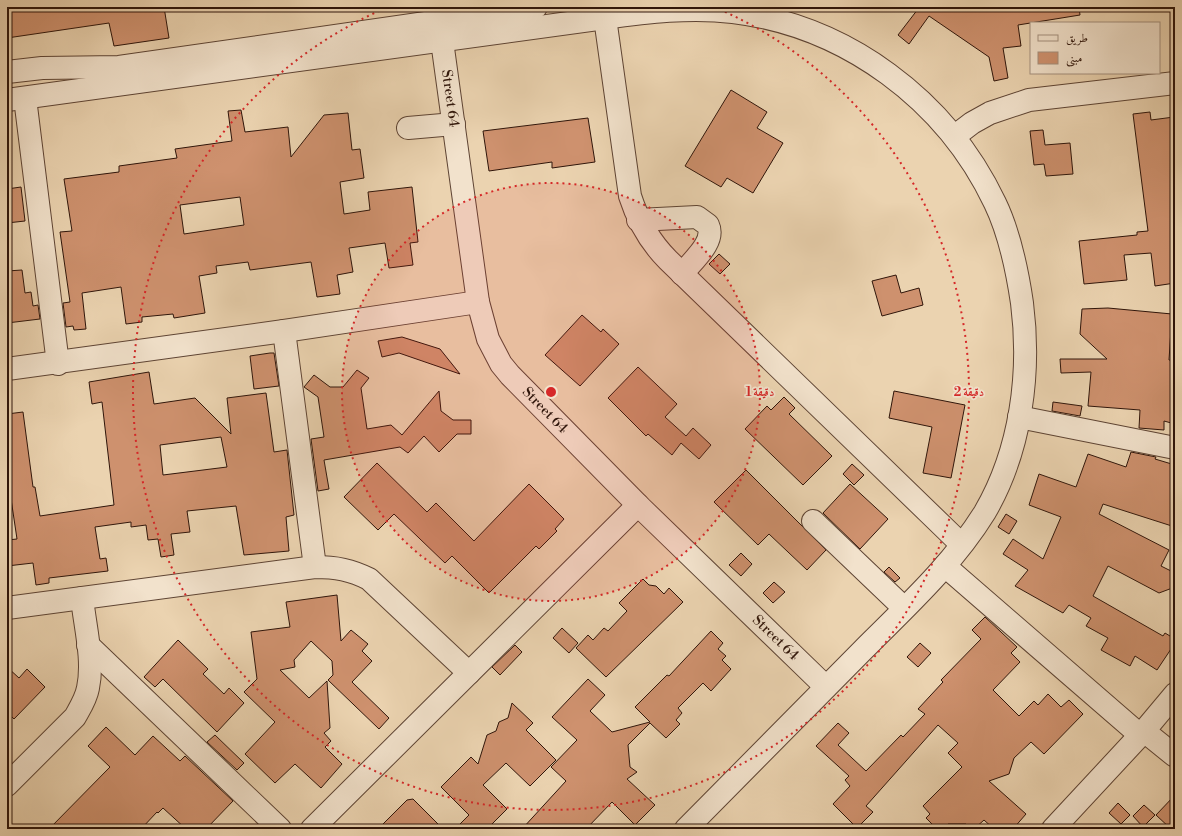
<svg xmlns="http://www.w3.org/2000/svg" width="1182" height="836" viewBox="0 0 1182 836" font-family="'Libre Bodoni',Amiri,serif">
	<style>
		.building { fill: #ce916e; stroke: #2f150a; fill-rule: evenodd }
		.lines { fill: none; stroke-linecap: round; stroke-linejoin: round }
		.minor-casing { stroke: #5e4434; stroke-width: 24 }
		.minor { stroke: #f2e2cc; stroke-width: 22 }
		.ring { fill: none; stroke: #d62828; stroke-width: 2; stroke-dasharray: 2 4 }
		.labels { text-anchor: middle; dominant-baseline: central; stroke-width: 3.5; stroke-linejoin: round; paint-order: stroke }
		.street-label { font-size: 14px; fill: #2f150a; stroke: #f2e2cc }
		.centre { fill: #d62828; stroke: #f2e2cc; stroke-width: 2 }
		.ring-label { font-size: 12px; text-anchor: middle; font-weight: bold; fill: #d62828; stroke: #f2e2cc; stroke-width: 3.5; stroke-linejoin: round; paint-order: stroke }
	</style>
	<rect width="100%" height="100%" fill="#ebd3b0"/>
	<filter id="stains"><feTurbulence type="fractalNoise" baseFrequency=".005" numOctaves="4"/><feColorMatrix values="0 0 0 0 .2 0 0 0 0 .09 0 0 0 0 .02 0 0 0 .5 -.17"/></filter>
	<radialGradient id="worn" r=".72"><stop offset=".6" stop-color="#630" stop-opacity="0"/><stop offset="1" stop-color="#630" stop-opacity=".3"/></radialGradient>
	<path class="building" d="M7,7h157l5,31 -55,8 -5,-23 -102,15z
		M916,7h163l1,8 -62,10 3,21 -18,2 5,30 -14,3 -5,-24 -60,-41 -20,28 -11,-9 20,-26z
		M731,90l36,22 -10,16 26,15 -30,50 -26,-15 -6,9 -36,-21z
		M241,110l4,22 43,-5 3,30 33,-42 24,-2 4,37 8,-1 4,29 -24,4 4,32 26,-4 -2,-18 44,-5 6,55 -8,1 3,22 -24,3 -4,-25 -36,5 4,24 -16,3 3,19 -23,3 -6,-35 -61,8 -2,-8 -32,4 1,7 -18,3 6,37 -31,5 -1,-4 -31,3v5l-16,2 -5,-37 -39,6 4,36 -12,1 -1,-4 -7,1 -3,-24 7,-1 -10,-70 12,-1 -8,-52 55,-7v-6l58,-8 -2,-9 57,-8 -4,-30zM240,197l4,28 -60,9 -4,-29z
		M1150,112l1,8 23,-3 1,8v158l-20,3 -4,-33 -27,2 3,25 -43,4 -5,-43 58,-6v-3l11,-1 -15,-117z
		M588,118l7,44 -43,6v-6l-63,9 -6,-40z
		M1043,130l2,15 25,-2 3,31 -27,2 -2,-12 -10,1 -4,-34z
		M21,187l4,34 -18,2v-34z
		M719,254l11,10 -10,10 -11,-10z
		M22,270l3,23 6,-1 2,14 5,-1 2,14 -33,4v-52z
		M896,275l5,18 18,-5 4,17 -41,11 -10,-35z
		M1108,308l64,6 -3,46 6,1v63l-11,-3v9l-25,-2 1,-18 -52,-4 3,-34 -30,1 -1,-14h47l-27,-25 2,-25z
		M582,315l19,17 2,-3 16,15 -39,42 -35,-31z
		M402,337l38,12 20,25 -61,-21 -17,4 -4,-16z
		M270,353h4l5,33 -25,3 -4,-33z
		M638,367l39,37 -12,13 21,19 7,-8 18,17 -12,14 -18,-16 -9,12 -24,-21 -2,2 -38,-38z
		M357,370l12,8 -8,10 6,41 24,-4 11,10 37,-44 2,20 12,9h18v14h-14l-18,18 -15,-16 -16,17 -8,-6 -76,13 5,29 -11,2 -7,-52 13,-2 -6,-40 -14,-10 10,-12 16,12h13z
		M149,372l5,32 41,-6 36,36 -4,-36 39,-5 8,59 13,-2 7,65 -8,2 3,34 -45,4 -8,-49 -49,5 3,21 -19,2 3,21 -13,2 -3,-18 -10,1 -2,-15 -15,2v-5l-36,5 5,32 6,-1 2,13 -59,7v5l-13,2 -3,-22 -26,3v-26l10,-1 -10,-67v-58l16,-2 10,75h2l5,29 74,-11 -12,-103 -10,2 -3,-22zM221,437l6,30 -64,8 -3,-30z
		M894,391l71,14 -14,73 -28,-5 9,-46 -43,-9z
		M784,397l11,11 -6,6 43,42 -29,29 -58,-56 22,-23 4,4z
		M1053,402l29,4 -2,10 -28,-5z
		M1131,452l25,5 -1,2 20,6v62l-72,-23 -4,10 70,36 -8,16 14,7v14l-16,6 -51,-27 -15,30 70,40 2,-3 10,6v4l-18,27 -22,-14 -5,10 -29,-16 7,-12 -22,-12 5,-8 -22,-13 -6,8 -48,-27 13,-16 -25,-16 10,-15 30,20 18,-42 -32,-12 10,-31 37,13 12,-33 38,13z
		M377,463l50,49 9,-9 38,38 55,-57 35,35 -9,10 2,2 -18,18 -3,-3 -47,47 -37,-37 -7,7 -51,-49 -16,16 -34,-33z
		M852,464l12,11 -10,10 -11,-11z
		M746,470l80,80 -19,20 -38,-36 -11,11 -44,-43z
		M850,484l38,35 -28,30 -37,-36z
		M1006,514l11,7 -8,13 -11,-7z
		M741,553l11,11 -11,12 -12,-11z
		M889,567l11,11 -5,4 -11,-10z
		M643,579l6,6 7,1 8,8 5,-6 14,14 -77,75 -30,-29 12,-13 5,5 11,-12 4,3 19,-20 -8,-8z
		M774,582l11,10 -12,11 -10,-10z
		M337,595l4,46 10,-11 17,14 -6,7 10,10 -20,21 37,36 -10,11 -51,-49 5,-5 -1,-14 -21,-20 -17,19 1,7 -15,3 29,28 18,-17 3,47 -6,5 7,8 -6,6 17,17 -21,24 -26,-24 -20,19 -30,-29 30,-32 -31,-30 13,-13 -6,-47 39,-5 -4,-25z
		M985,617l32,30 -6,6 9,9 -27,28 26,26 15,-15 4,4 10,-11 13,13 8,-7 14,14 -39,40 -13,-12 -17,16 -5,16 -20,7 37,33 -13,15h-19l-10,-9 -10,9h-4l-4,-5h-18l-4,5h-7l-11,-11 4,-4 -7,-8 39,-39 -14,-14 10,-10 -20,-18 -72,81 7,6 -16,16 -24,-24 17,-18 -5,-6 4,-4 -33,-30 22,-23 11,10 -11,12 28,26 35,-36 2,2 22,-23 -7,-5 25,-27 -2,-2 40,-41 -9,-9z
		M562,628l16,15 -9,10 -16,-15z
		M711,631l12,12 -5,6 8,7 -4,4 9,9 -20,22 -8,-8 -25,25 4,5 -6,7 4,4 -14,14 -16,-15 -22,22 2,22 7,5 -10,7 28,26 -20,20 -23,-23 -26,27h-64l44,-48 -15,-14 26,-27 -25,-23 36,-38 17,16 -15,16 22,21 38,-10 -15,-15 32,-32 2,1z
		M178,640l30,29 -5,5 21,20 5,-6 15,15 -27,29 -54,-53 -8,8 -11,-10z
		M920,643l11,10 -13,14 -11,-10z
		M515,645l7,7 -22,23 -8,-8z
		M7,667l12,11 8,-9 18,18 -31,32 -7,-7z
		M512,703l21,20 -7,7 30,30 -26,26 -24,-23 -23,22 24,24 -20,20h-32l14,-14 -28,-28 30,-30 7,7 9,-29 9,-4 3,-9 9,-4z
		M106,727l29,28 18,-19 27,25 5,-5 48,45 -27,28h-20l-23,-21 -5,5 -1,-1 -16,17h-92l61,-62 -22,-21z
		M215,735l29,28 -7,7 -30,-28z
		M1175,795v34h-4l-15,-14z
		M413,799l30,30h-65l29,-29z
		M1118,803l12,12 -9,9 -12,-11z
		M1144,805l11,10 -12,12 -10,-11z"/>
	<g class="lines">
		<defs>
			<g id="minor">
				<path d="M605,18l25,178c8,25 19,45 38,64l293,284"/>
				<path id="s1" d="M442,41l36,261 10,37 13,25 9,11 128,130 188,182"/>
				<path d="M7,72l35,-4 77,-1 417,-60"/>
				<path d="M25,98l33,266"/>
				<path d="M7,100l598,-82c43,-6 85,-11 128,-6 114,14 213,88 262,191 15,31 22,66 27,100 9,70 -1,147 -37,209 -32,52 -79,95 -122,138 -59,60 -118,119 -177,179"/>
				<path d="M408,128l46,-4"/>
				<path d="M955,136l17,-13 18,-10 39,-13 146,-17"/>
				<path d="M638,220l59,-3 11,8c8,17 -16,36 -26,49"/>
				<path d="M284,331l31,236"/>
				<path d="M7,369l277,-38 194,-29"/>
				<path d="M1019,417l156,31"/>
				<path d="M813,521l91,87"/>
				<path d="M945,566l195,169"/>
				<path d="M7,608l308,-41c21,0 36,3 54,12l100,94"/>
				<path d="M88,645l192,184"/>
				<path d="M1144,731l31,25"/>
				<path d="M7,785l68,-68c5,-9 11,-18 13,-29 6,-28 -3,-61 -6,-90"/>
				<path d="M312,829l326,-324"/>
				<path d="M1053,829l91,-98 31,-37"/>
			</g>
		</defs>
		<use href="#minor" class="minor-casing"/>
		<use href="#minor" class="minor"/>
	</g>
	<circle cx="551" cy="392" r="209" fill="#d62828" fill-opacity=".12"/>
	<g class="ring">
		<circle cx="551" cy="392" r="209"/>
		<path d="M714 7A418 418 0 1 1 388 7"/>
	</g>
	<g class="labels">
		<g class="street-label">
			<text stroke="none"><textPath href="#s1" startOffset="58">Street 64</textPath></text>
			<text stroke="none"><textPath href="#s1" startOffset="394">Street 64</textPath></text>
			<text stroke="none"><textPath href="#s1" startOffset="718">Street 64</textPath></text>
		</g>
	</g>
	<circle cx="551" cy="392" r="6" class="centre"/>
	<g class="ring-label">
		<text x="760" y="396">1 دقيقة</text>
		<text x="969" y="396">2 دقيقة</text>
	</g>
	<rect width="1182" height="836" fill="none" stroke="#ebd3b0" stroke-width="24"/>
	<rect x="8" y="8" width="1166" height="820" fill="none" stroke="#2f150a" stroke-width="2"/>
	<rect x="12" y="12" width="1158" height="812" fill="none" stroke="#2f150a"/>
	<rect x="1030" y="22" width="130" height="52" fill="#f2e2cc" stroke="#a4907e"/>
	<rect x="1038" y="35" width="20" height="6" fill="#f2e2cc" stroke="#a4907e"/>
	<text x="1066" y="42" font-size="12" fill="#2f150a">طريق</text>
	<rect x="1038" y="52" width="20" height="12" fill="#ce916e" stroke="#a4907e"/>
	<text x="1066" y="62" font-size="12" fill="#2f150a">مبنى</text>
	<rect width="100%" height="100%" filter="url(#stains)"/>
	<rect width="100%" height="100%" fill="url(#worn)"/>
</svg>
